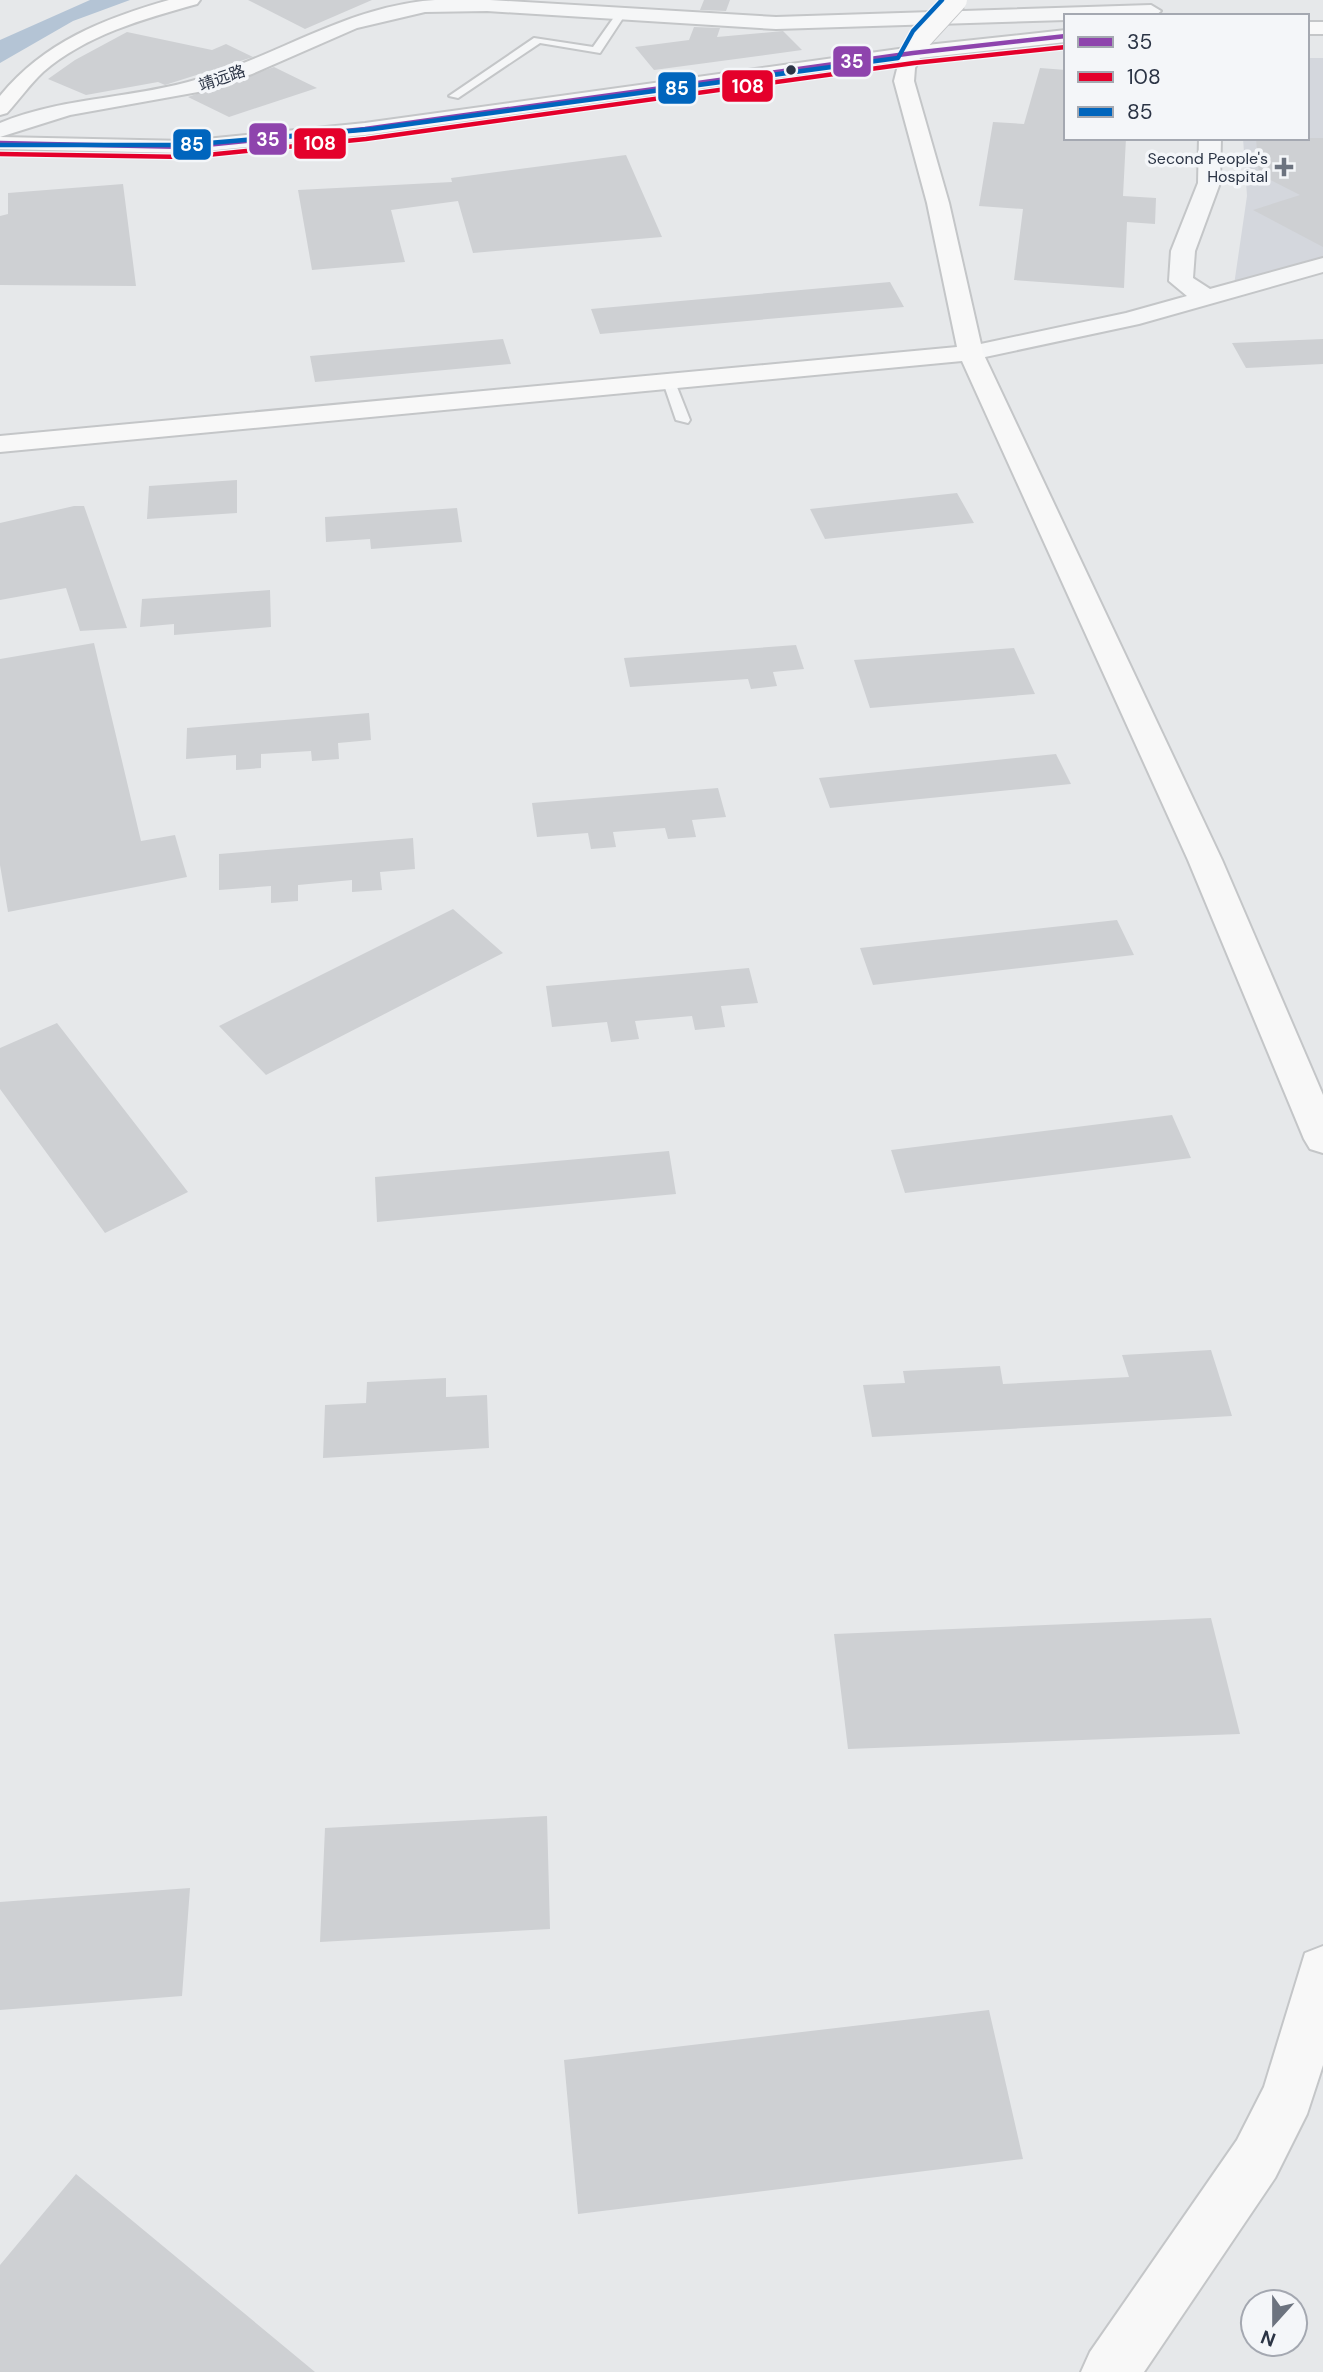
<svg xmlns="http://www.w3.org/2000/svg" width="1323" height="2372" viewBox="0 0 1323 2372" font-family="'DM Sans','Noto Sans SC',sans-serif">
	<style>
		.built { fill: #d4d7dd }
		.water { fill: #b4c4d5 }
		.building { fill: #ced0d3 }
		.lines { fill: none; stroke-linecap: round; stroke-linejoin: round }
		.lane-casing { stroke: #c4c6c8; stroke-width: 4 }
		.street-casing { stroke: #c4c6c8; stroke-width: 4 }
		.secondary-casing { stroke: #c4c6c8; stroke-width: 4 }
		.lane { fill: #f5f6f7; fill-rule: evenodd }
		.street { fill: #f5f6f7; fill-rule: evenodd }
		.secondary { fill: #f8f8f8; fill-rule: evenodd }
		.secondary-bridge-casing { stroke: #c4c6c8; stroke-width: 24; stroke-linecap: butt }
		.secondary-bridge { stroke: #f8f8f8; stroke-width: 22 }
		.bus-1-casing { stroke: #f4f6f9; stroke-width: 7 }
		.bus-2-casing { stroke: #f4f6f9; stroke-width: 7 }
		.bus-3-casing { stroke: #f4f6f9; stroke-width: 7 }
		.bus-1 { stroke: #8e44ad; stroke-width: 4.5 }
		.bus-2 { stroke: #e4002b; stroke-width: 4.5 }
		.bus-3 { stroke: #0065bd; stroke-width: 4.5 }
		.bus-dot { fill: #2b3445; stroke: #f4f6f9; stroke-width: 2.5 }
		.poi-dot { fill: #6c737f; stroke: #f4f6f9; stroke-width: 2.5 }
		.labels { text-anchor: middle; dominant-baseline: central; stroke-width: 7; stroke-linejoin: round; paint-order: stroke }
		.far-street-label { font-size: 16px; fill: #2b3445; stroke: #f4f6f9 }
		.far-poi-label { font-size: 16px; fill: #2b3445; stroke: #f4f6f9; text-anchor: end }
		.line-badge { stroke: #f4f6f9; stroke-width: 2.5 }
		.badge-label { font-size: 19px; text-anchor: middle; font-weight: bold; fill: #fff }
	</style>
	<rect width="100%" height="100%" fill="#e6e8ea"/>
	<path class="built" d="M1307,58h16v203l-89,24 13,-89 -4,-58h64z"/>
	<path class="water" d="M90,0h40l-57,21 -73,42v-23z"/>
	<path class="building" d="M248,0h124l-67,29z
		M704,0h26l-4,11 -26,-1z
		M694,27l26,1 -3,9 66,-6 19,19 -148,20 -19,-23 54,-7z
		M127,32l85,18 14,-6 27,13 -88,28 -7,-3 -72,13 -38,-16 27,-19z
		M274,67l43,21 -88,29 -41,-20z
		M1040,68l26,2v68h60l-3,58 33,2 -1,26 -28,-2 -3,66 -110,-8 9,-71 -44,-3 14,-84 31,2z
		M1256,138h67v109l-70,-37 47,-15 -41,-21z
		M626,155l36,82 -189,16 -15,-52 -67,9 14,52 -93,8 -14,-80 154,-8 -1,-4z
		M123,184l13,102 -136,-1v-69l8,-2v-21z
		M890,282l14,25 -304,27 -9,-25z
		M503,339l8,25 -196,18 -5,-26z
		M1323,339v25l-77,4 -14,-25z
		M237,480v33l-90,6 2,-33z
		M957,493l17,30 -149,16 -15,-30z
		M74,506h10l43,122 -47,3 -14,-43 -66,12v-77z
		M457,508l5,34 -91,7 -1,-10 -44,3 -1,-25z
		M270,590l1,37 -97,8v-11l-34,3 2,-28z
		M94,643l47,198 34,-6 12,42 -179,35 -8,-47v-206z
		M796,645l8,24 -31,3 4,14 -26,3 -3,-10 -118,8 -6,-29z
		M1014,648l21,46 -165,14 -16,-48z
		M369,713l2,27 -33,3 1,16 -27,2 -1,-10 -50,3v14l-25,2v-15l-50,4 1,-31z
		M1056,754l15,30 -241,24 -11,-30z
		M718,788l8,29 -34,3 4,17 -28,2 -3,-11 -52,4 3,15 -25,2 -3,-16 -51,4 -5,-34z
		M413,838l2,31 -35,3 2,18 -30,2v-12l-54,5v16l-27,2v-17l-52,4v-36z
		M453,909l50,44 -237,122 -47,-49z
		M1117,920l17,35 -261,30 -13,-37z
		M749,968l9,35 -37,3 4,21 -30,3 -3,-14 -57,5 4,18 -28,3 -4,-20 -55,5 -6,-41z
		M57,1023l131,169 -83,41 -105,-144v-41z
		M1172,1115l19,43 -286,35 -14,-43z
		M669,1151l7,43 -299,28 -2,-45z
		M1211,1350l21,66 -360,21 -9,-52 42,-2 -2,-12 97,-5 3,18 126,-7 -7,-22z
		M446,1378v19l41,-2 2,53 -166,10 2,-53 41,-2 1,-21z
		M1211,1618l29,116 -392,15 -14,-115z
		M547,1816l3,113 -230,13 5,-114z
		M190,1888l-8,108 -182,14v-108z
		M989,2010l34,149 -445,55 -14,-154z
		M76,2174l239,198h-315v-107z"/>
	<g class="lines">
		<defs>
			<path id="lane" d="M617,13l8,2 -25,38 -60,-10 -82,55 -9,-2 85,-58 59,9z
				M669,378l6,4 15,38 -2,3 -12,-3 -13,-38z"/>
			<path id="street" d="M435,0h55l286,17 375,-12 10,6 -6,5h-89v4l-290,9 -289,-18 -62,1 -68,16 -105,46 -54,18 -128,23 -70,22v-14c60,-25 125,-24 188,-41 84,-22 157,-76 247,-82z
				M1199,138h22l-1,45 -25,68 -2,27 17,11 113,-31v14l-184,52 -168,36 -9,-2 -3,-5 3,-5 164,-35 61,-17 -18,-15 2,-30 27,-68z"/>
			<path id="secondary" d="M169,0h31l-3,4c-54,15 -111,31 -154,68 -13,12 -24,28 -36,41l-7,2v-19c44,-54 103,-77 169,-96z
				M1307,22h16v12h-16z
				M1066,30v12l-146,16 -5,10 -1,13 35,122 34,150 239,507 101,235v58l-13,-4 -6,-10 -116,-279 -226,-499 -962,91v-16l957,-89 -30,-144 -33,-122 5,-20 -534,74 -179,18 -186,-4v-12l186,4 179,-18 541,-75 9,-15 7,-2 10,6 -5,8z
				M1323,1946v119l-16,49 -32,64 -131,194h-63l9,-20 147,-212 27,-53 41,-134z"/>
		</defs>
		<use href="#lane" class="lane-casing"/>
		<use href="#street" class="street-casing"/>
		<use href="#secondary" class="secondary-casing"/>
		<use href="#lane" class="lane"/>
		<use href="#street" class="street"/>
		<use href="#secondary" class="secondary"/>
		<defs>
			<path id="secondary-bridge" d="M922,37l34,-37"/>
		</defs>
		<use href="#secondary-bridge" class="secondary-bridge-casing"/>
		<use href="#secondary-bridge" class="secondary-bridge"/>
		<defs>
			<path id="bus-1" d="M0,143l186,4 179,-18 548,-76 153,-17"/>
			<path id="bus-2" d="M0,154l187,3 179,-18 548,-76 152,-16"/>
			<path id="bus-3" d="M0,145h185l188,-16 525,-71 15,-27 29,-31"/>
		</defs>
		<use href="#bus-1" class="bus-1-casing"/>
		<use href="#bus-2" class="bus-2-casing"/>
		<use href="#bus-3" class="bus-3-casing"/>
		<use href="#bus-1" class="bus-1"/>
		<use href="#bus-2" class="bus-2"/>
		<use href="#bus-3" class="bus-3"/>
	</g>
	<circle class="bus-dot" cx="791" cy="70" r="6"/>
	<path class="poi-dot" d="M1280.5 156.5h7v7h7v7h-7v7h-7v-7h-7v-7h7z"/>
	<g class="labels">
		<g class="far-street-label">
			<text transform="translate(222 78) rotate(-19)">靖远路</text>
		</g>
		<g class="far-poi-label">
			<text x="1268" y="158">Second People's<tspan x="1268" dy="18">Hospital</tspan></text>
		</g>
	</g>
	<g class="line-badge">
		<rect x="832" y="45" width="40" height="33" rx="7" fill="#8e44ad"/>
		<rect x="721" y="69" width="53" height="34" rx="7" fill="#e4002b"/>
		<rect x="657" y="71" width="40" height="34" rx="7" fill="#0065bd"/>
		<rect x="248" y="122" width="40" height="34" rx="7" fill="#8e44ad"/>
		<rect x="293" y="127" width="54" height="33" rx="7" fill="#e4002b"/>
		<rect x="172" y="128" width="40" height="33" rx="7" fill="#0065bd"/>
	</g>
	<g class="badge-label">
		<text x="852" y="68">35</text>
		<text x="748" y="93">108</text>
		<text x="677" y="95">85</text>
		<text x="268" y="146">35</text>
		<text x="320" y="150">108</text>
		<text x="192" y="151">85</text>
	</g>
	<rect x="1064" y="14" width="245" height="126" fill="#f4f6f9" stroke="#a4a8b1" stroke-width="2"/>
	<rect x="1078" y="37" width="35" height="10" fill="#8e44ad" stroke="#a4a8b1" stroke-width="2"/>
	<text x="1127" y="49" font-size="21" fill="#2b3445">35</text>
	<rect x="1078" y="72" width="35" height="10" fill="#e4002b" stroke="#a4a8b1" stroke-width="2"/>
	<text x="1127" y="84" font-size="21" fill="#2b3445">108</text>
	<rect x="1078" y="107" width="35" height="10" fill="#0065bd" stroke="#a4a8b1" stroke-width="2"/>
	<text x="1127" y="119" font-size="21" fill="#2b3445">85</text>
	<g transform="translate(1274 2323) rotate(201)"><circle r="33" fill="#f4f6f9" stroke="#a4a8b1" stroke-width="2"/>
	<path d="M0-5L12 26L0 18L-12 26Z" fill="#6c737f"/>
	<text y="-10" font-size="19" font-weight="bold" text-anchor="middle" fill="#2b3445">N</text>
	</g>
</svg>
